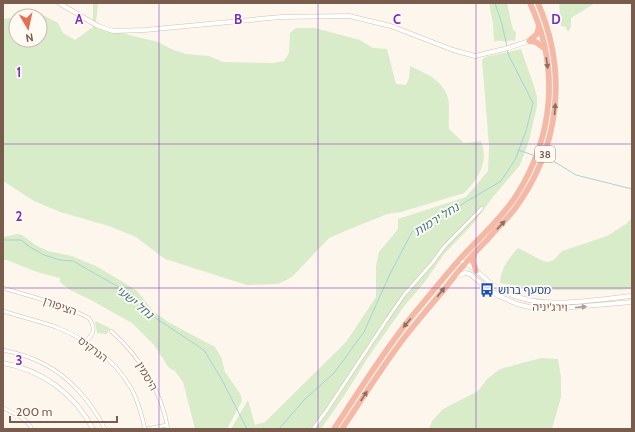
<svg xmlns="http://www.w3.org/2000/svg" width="635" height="432" viewBox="0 0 635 432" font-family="Cabin,'Noto Sans Hebrew',sans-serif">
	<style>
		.green { fill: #d8ecc9 }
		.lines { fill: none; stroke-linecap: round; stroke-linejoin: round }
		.stream { stroke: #a5d3da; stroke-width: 1 }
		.street-casing { stroke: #d1beb0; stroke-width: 4 }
		.secondary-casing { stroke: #d6c0b0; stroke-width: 5 }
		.highway-casing { stroke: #dad1cd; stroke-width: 6 }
		.street { stroke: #fff; stroke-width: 3 }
		.secondary { stroke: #fff; stroke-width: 4 }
		.highway { stroke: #f7b7a3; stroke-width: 5 }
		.oneway { fill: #936e5e }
		.oneway2 { fill: #af9d94 }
		.grid { fill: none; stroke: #7b2cbf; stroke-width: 1; stroke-opacity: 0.55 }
		.labels { text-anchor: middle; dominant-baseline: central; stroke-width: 3.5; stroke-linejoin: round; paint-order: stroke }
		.shield { fill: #fffaf3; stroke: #a28b7f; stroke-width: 1 }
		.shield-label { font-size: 10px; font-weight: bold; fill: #7a5c4d }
		.transit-label { font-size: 11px; fill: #164399; stroke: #fffaf3; text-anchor: start }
		.street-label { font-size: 11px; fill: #7a5c4d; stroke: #fffaf3 }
		.water-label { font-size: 12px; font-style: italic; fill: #437c86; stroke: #fffaf3 }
		.grid-label { font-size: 13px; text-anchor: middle; font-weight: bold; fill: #7b2cbf; stroke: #fffaf3; stroke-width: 3.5; stroke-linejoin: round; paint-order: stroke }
	</style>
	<rect width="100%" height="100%" fill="#fdf6ec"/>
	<path class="green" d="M93,3h5l-2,20 11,5 26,8 25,6 13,7 15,5 23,2 14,6 49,1 12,-2 5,-8 1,-20 6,-5h19l45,12 13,8 14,1 9,35 10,1 3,-7 1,-12c15,7 33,14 38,32 2,9 0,21 1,31l15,14 17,-2c8,21 -2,37 -17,52l-63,19 -14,2 -37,15 -21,9 -37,39 -14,7 -31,1 -82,-26 -29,-22 -27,-11 -49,-14 -26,-11 -31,-20v-162l13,-2v23h24v-24h-19l11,-2 13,2 13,7 5,10 12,7 18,-13z
		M489,3h18l6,27 3,2 -1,9 -4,-1c-5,3 -12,-1 -17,2l-1,-19z
		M559,3h36l-24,15v8l-2,5h-2l-1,-4 -5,-1z
		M521,49l13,37 3,11v9l-8,35 -9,24 -27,32 -20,27 -29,30 -20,29 -19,22 -36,51 -25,40 -23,33h-90l17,-29 7,25 10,-3 81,-80 30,-45v-31l3,-14 19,-23v-10l68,-22 22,-26 1,-26 -7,-85 3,-3z
		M632,218v71l-12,1h-77l-43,-7c1,-15 9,-25 18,-35l25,13 5,1 6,-2 8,-9 45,-15 19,-12z
		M17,234l5,1 15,11 11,5 24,5 26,11 38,23 17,21 15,11 47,25 6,10 4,15 16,23 1,6 -15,28h-32l-12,-47 -8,-11 -6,-3 -15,-23 -22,-22 -41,-23 -21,-10 -10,-8v-4l-23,-6 -30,-12h-4v-23z
		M95,321l15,7 -3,6 -10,-1z
		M541,358l17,1 3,18v20l-9,32h-123l3,-8 11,-12 35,-18 9,-12 13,-10z"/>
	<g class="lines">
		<path class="stream" d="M495,3l7,21 5,23
			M518,150l15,5
			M547,160l8,2 21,13 56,14
			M3,240h18l9,7 14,8 16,5 13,1 51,29 10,7 8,12 62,41 18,30 25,49
			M279,429l25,-29 30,-27 30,-41 25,-56 23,-44 22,-15 25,-11 42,-25 14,-21 11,-29 7,-28 -24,-47 -2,-6"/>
		<defs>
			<path id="street" d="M3,288l61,18 25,12c7,11 5,16 -4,24
				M3,311c18,6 36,10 53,16 30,12 59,33 75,61 7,12 11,28 14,41
				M111,331c29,26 50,59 57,98
				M3,350c14,3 28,7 41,14 26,13 48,39 61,65
				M3,408c11,5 23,10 29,21
				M147,429l20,-4
				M313,429l14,-19 61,-92 16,-23 29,-33 11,-15 38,-39"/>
			<path id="secondary" d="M59,3l39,23 15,5 32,-1 136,-13 68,-1 42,10 62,24 22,6 33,-8 21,-7
				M459,261c10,0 25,18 34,24 9,6 18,10 28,13 31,10 79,1 111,-2
				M454,277l11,-4 5,1 18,15 11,7 18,8 12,3 32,1 71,-6
				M3,363c39,7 72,31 90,66"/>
			<path id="highway" d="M529,41l8,-7 2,-8
				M529,41l7,1 8,6
				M474,254l-1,8 3,9
				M334,429c26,-39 50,-79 79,-114 16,-19 31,-38 47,-56 18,-20 41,-40 56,-63 38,-60 44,-128 14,-193
				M342,429c20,-30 40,-62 62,-91 13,-17 28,-34 42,-51 13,-17 27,-33 42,-48 8,-10 18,-19 26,-29 46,-62 54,-137 24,-207"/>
		</defs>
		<use href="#street" class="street-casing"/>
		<use href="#secondary" class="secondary-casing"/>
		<use href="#highway" class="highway-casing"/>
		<use href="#street" class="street"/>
		<use href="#secondary" class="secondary"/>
		<use href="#highway" class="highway"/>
	</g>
	<defs><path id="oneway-solid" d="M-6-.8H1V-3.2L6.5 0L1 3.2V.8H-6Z"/></defs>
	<g class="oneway">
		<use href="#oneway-solid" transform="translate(547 63) rotate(82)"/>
		<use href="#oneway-solid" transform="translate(555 109) rotate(-85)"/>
		<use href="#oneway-solid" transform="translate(501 225) rotate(-47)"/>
		<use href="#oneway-solid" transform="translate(441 292) rotate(-51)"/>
		<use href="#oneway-solid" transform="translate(407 323) rotate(130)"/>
		<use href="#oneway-solid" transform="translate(364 396) rotate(-57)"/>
	</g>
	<use class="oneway2" href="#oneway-solid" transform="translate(581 307) rotate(-5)"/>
	<path class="grid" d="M159,3v426M318,3v426M476,3v426M3,144h629M3,288h629"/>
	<defs>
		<symbol id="bus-bare" viewBox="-9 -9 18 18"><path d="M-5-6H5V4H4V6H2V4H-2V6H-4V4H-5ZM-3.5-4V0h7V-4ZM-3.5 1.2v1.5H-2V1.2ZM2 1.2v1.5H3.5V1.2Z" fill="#1a4fb4" stroke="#fffaf3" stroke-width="2.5" paint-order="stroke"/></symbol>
	</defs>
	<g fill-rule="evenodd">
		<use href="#bus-bare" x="477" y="280" width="20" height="20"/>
	</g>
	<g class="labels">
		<rect class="shield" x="535" y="146" width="20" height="16" rx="3"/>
		<g class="shield-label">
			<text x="545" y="154">38</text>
		</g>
		<g class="transit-label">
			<text x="498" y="290">מסעף ברוש</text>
		</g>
		<g class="street-label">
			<text transform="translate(60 306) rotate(20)">הציפורן</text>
			<text transform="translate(550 307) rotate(1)">וירג'יניה</text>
			<text transform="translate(93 349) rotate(37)">הנרקיס</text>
			<text transform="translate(147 376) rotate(60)">היסמין</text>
		</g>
		<g class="water-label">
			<text transform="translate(436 219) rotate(-32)">נחל ירמות</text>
			<text transform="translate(135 302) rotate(39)">נחל ישעי</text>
		</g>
	</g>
	<g class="grid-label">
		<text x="79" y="24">A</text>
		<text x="238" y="24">B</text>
		<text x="397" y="24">C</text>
		<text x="556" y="24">D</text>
		<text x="19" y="77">1</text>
		<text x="19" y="221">2</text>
		<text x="19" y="365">3</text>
	</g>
	<rect width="635" height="432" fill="none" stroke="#7a5c4d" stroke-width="8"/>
	<g transform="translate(28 28) rotate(171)"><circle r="19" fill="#fffaf3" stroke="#cabbb1"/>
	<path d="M0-3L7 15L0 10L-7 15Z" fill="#e76f51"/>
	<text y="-6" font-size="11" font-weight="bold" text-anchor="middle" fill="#7a5c4d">N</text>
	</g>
	<path d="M10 416v6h107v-6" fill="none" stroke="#7a5c4d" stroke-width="2"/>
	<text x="16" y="416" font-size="12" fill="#7a5c4d" stroke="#fffaf3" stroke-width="3" paint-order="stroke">200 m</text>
</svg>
